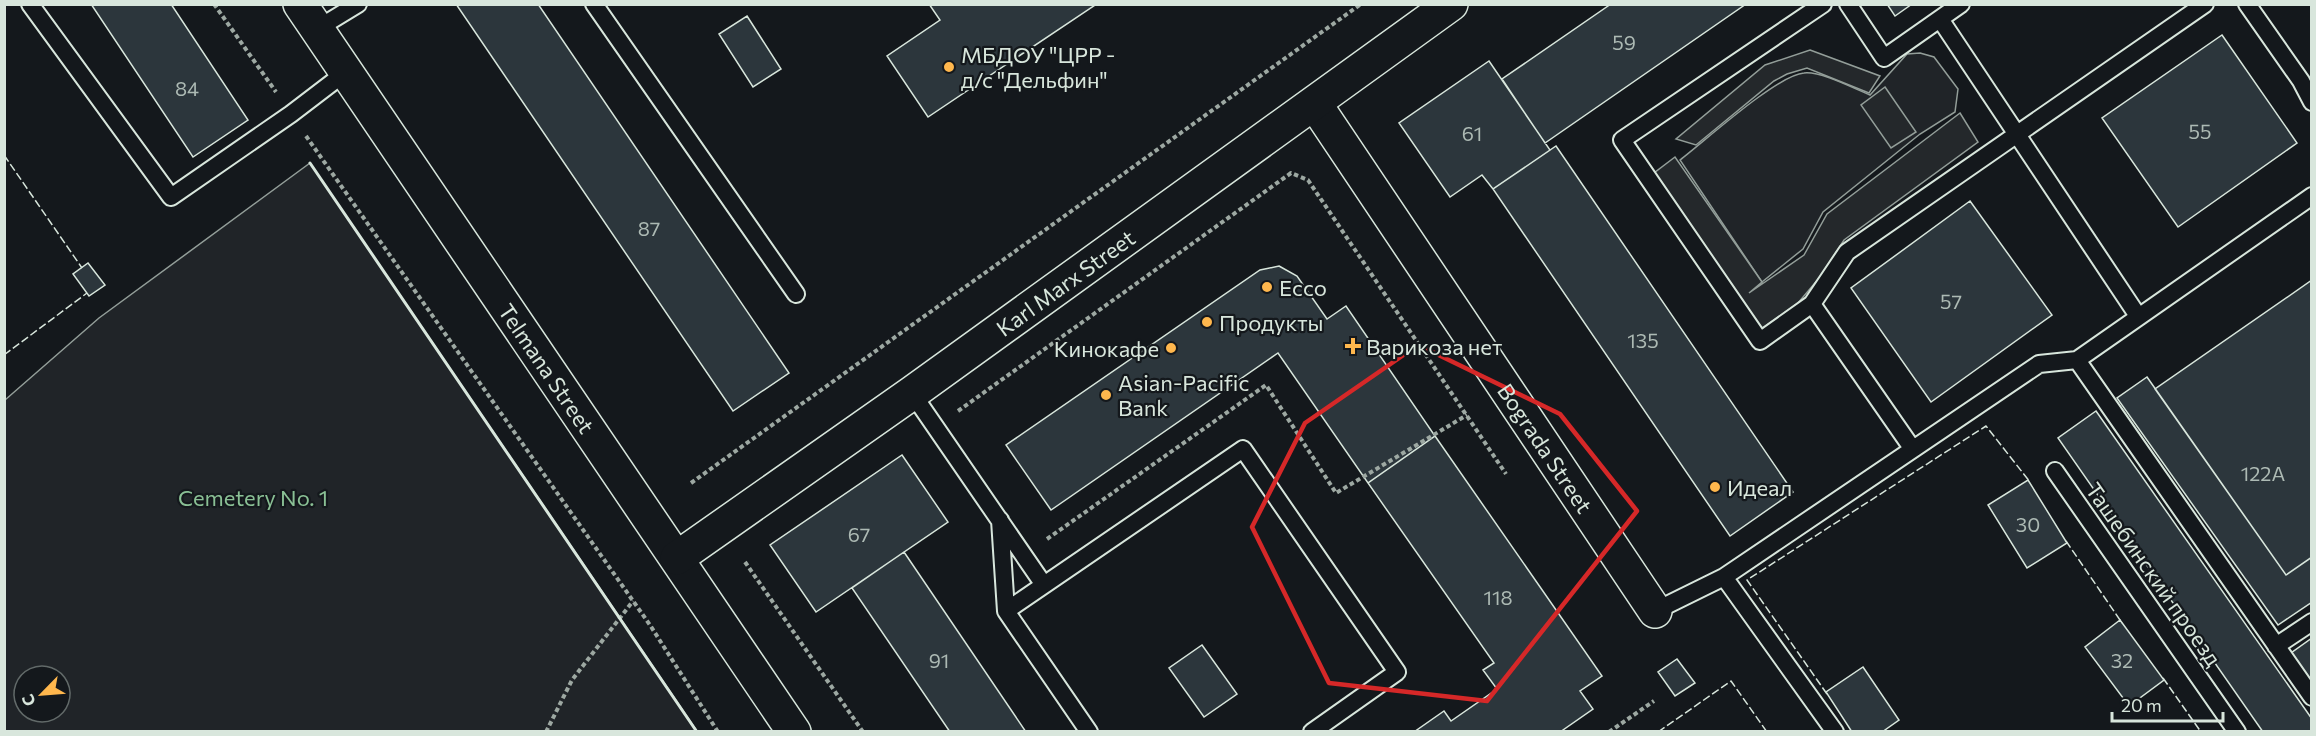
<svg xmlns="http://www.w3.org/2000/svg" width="2316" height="736" viewBox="0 0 2316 736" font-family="Commissioner,sans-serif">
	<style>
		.green { fill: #202428; stroke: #939e99; stroke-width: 1.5; fill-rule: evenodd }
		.parking { fill: #24282b; stroke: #939e99; stroke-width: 1.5 }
		.building { fill: #2c363c; stroke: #d8e6dc; stroke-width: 1.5 }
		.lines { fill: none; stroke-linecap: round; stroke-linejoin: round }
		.service-casing { stroke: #d8e6dc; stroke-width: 20 }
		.minor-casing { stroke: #d8e6dc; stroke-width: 36 }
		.path { stroke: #9da8a2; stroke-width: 4; stroke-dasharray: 4.5 3; stroke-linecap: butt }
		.service { stroke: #14181c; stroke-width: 16 }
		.minor { stroke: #14181c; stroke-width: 33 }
		.fence { stroke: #d8e6dc; stroke-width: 1.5; stroke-dasharray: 8 3; stroke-linecap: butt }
		.wall { stroke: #d8e6dc; stroke-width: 3 }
		.marked { fill: none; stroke: #d62828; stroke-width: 4.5; stroke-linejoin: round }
		.poi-dot { fill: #ffb74d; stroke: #14181c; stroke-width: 2 }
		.labels { text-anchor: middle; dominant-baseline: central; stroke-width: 4.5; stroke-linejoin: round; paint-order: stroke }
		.number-label { font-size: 20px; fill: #adbab4 }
		.poi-label { font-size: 22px; fill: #d8e6dc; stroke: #14181c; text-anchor: start }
		.street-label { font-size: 22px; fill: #d8e6dc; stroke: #14181c }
		.park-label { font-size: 22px; fill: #8ac095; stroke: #14181c }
	</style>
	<rect width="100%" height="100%" fill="#14181c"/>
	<path class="green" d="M1920,53l14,4 24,32 -3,23 -35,22 -97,78 -20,37 -41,33 -82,-122c25,-19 97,-85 124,-87 17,-2 49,15 66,22l37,-41z
		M310,163l387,568h-692v-331l94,-82zM24,676h36v36h-36z"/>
	<path class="parking" d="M1810,50l70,26 -11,17 -62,-25 -20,6 -13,7 -78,64 -20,-6 89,-74z
		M1885,87l31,45 -25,16 -30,-43z
		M1960,113l18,29 -134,98 -24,37 -22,26 -38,27 -106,-157 21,-16 87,125 -13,11 55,-38 23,-41z"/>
	<path class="building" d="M91,4h80l77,116 -55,37z
		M456,4h82l251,369 -56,38z
		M929,4h166v1l-167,112 -41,-61 53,-36z
		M1611,4h135l-201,139 -43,-64z
		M1887,4h25l-17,12z
		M747,16l34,53 -28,18 -34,-53z
		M2222,35l75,108 -119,84 -76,-109z
		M1489,61l61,89 -57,39 -11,-14 -32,22 -51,-74z
		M1556,146l237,346 -63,44 -237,-347z
		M1970,201l82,114 -121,87 -80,-114z
		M88,263l17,22 -16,11 -16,-22z
		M1279,266l18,10 30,43 19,-13 89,130 -67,47 -90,-130 -227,157 -45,-65 254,-175z
		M2312,280v277l-26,18 -131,-186z
		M2147,377l139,198 26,-18v45l-34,23 -161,-227z
		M2096,411l216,308v13h-49l-205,-294z
		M1435,436l167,240 -22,15 13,18 -33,23h-146l30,-21 7,10 46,-32 -14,-19 11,-7 -126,-180z
		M902,455l46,67 -132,90 -46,-67z
		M2028,480l39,63 -40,25 -39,-63z
		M904,552l122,180h-76l-98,-144z
		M2120,620l44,60 -35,26 -44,-59z
		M2312,638v44l-21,-29z
		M1202,645l35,49 -33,23 -35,-49z
		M1677,659l18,24 -20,13 -17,-24z
		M1863,667l36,53 -17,12h-30l-26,-40z"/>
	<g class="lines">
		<defs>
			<path id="service" d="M30,4l141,193 120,-83 55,-42
				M594,4l202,290
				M1823,4l-201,136 138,201 52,-37 35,-52 358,-248
				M1848,4l36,54 77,-54
				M2247,4l54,77 11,21
				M1940,19l198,297
				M317,29l41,-25
				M1812,304l100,144
				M2077,360l235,337
				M912,393l132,192
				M2055,471l182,261
				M1000,520l6,91 83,121
				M1724,577l111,155
				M1006,611l237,-162 154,223 -85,60
				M1655,611l69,-34 315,-213 38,-4 235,-164
				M2276,646l36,-24"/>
			<g id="minor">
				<path id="s1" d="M300,4l494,728"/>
				<path id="s2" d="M1315,104l340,507"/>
				<path id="s3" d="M677,558l235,-165 539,-389"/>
			</g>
		</defs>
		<use href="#service" class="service-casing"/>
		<use href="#minor" class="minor-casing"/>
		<path class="path" d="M214,4l62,88
			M306,136l344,489 68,107
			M958,411l333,-238 17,7 198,294
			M691,483l670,-479
			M1047,539l219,-154 70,108 131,-78
			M745,562l118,170
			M546,732l26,-52 61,-79
			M1609,732l45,-31"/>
		<use href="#service" class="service"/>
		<use href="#minor" class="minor"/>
		<path class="fence" d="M4,155l78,113
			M4,355l83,-62
			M2066,541l56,82
			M2163,678l38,54
			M1827,694l-80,-114 239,-154 44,56
			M1658,732l73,-51 36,51"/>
		<path class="wall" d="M310,163l387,569"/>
	</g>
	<path class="marked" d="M1418,345l142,69 77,97 -150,190 -158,-18 -77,-156 53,-104z"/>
	<g class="poi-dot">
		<circle cx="949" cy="67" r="6"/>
		<circle cx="1267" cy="287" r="6"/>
		<circle cx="1207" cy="322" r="6"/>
		<path d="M1350 337h6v6h6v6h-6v6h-6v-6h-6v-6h6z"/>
		<circle cx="1171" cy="348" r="6"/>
		<circle cx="1106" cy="395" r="6"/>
		<circle cx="1715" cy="487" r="6"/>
	</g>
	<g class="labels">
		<g class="number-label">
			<text x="1624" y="42">59</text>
			<text x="187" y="88">84</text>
			<text x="2200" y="131">55</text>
			<text x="1472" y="133">61</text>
			<text x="649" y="228">87</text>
			<text x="1951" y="301">57</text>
			<text x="1643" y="340">135</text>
			<text x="2263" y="473">122А</text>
			<text x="2028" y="524">30</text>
			<text x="859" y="534">67</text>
			<text x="1498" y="597">118</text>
			<text x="939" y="660">91</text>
			<text x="2122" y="660">32</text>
		</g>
		<g class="poi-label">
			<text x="961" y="54">МБДОУ "ЦРР -<tspan x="961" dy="25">д/с "Дельфин"</tspan></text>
			<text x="1279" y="287">Ecco</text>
			<text x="1219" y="322">Продукты</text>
			<text x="1366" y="346">Варикоза нет</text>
			<text x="1159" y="348" text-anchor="end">Кинокафе</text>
			<text x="1118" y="382">Asian-Pacific<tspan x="1118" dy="25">Bank</tspan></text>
			<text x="1727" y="487">Идеал</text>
		</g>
		<g class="street-label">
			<text stroke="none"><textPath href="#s3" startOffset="476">Karl Marx Street</textPath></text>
			<text stroke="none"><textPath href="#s1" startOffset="440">Telmana Street</textPath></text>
			<text stroke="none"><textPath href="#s2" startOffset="414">Bograda Street</textPath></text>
			<text transform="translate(2154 574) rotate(55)">Ташебинский проезд</text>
		</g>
		<g class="park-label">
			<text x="253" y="497">Cemetery No. 1</text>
		</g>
	</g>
	<rect width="2316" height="736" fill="none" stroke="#d8e6dc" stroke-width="12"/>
	<g transform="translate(42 694) rotate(245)"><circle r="28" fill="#14181c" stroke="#626a69" stroke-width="1.5"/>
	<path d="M0-4.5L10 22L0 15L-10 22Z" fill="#ffb74d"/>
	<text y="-9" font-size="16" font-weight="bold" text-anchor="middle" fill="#d8e6dc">С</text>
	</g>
	<path d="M2112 712v9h111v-9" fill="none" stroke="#d8e6dc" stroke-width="3"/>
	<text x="2121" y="712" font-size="18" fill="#d8e6dc" stroke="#14181c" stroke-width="4.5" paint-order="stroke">20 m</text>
</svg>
